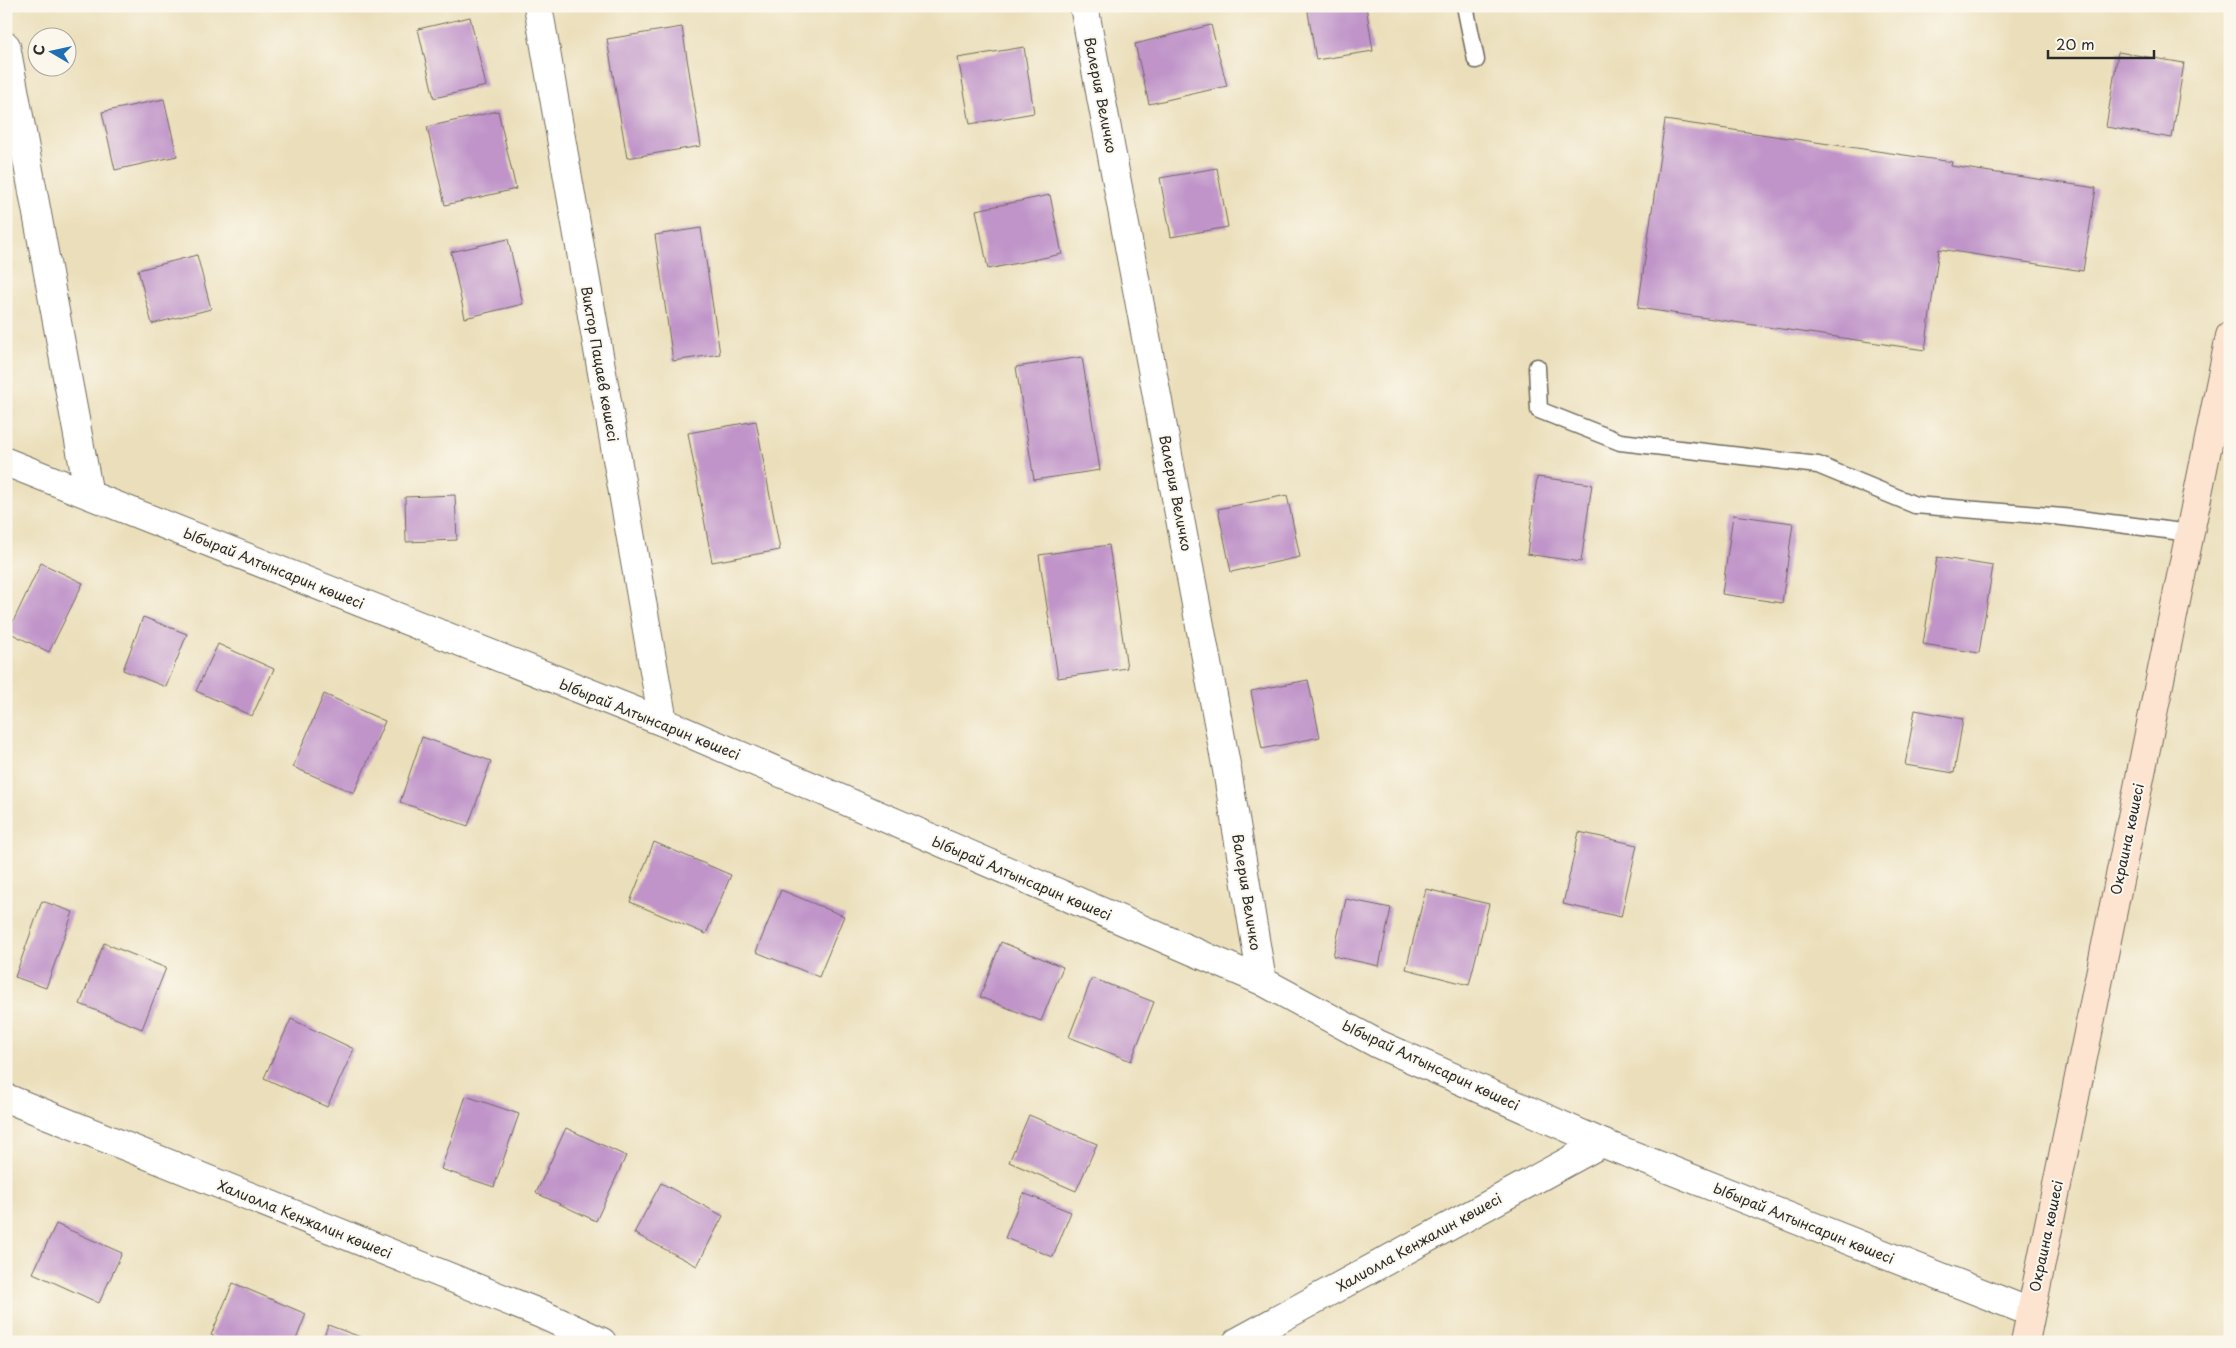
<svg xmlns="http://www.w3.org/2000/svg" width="2236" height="1348" viewBox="0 0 2236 1348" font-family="'Playpen Sans',sans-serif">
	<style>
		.building { fill: #c094c9 }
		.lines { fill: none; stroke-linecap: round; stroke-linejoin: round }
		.lane-casing { stroke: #6e6a5d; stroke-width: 19 }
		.street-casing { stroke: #6e6a5d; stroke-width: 30 }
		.secondary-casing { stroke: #6e6a5d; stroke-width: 30 }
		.lane { stroke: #fff; stroke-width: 16 }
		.street { stroke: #fff; stroke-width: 28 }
		.secondary { stroke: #fde4d1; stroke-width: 28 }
		.labels { text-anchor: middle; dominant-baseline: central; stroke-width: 4; stroke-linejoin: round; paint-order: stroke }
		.street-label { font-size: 14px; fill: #2b2b2b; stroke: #fbf7ec }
	</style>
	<rect width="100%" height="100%" fill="#fbf7ec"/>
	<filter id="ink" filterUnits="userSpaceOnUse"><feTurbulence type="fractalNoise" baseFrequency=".02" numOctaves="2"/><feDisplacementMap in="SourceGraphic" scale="10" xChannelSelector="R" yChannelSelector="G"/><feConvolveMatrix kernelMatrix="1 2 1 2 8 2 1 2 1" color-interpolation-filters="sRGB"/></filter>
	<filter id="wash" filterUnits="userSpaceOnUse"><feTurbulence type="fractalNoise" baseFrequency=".0096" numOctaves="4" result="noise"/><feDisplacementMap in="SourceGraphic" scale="20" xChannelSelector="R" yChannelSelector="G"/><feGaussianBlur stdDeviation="1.12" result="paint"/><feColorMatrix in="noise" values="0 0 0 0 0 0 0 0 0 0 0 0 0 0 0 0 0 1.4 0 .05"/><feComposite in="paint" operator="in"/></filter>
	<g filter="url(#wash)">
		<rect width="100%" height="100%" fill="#ebdfbb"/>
		<g id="blocks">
			<path class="building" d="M1307,6h59l7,45 -57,9z
				M470,17l16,69 -52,12 -16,-69z
				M1211,25l16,61 -78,18 -14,-60z
				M682,27l19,119 -74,12 -20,-119z
				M1024,47l10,66 -64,11 -12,-66z
				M2118,52l66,11 -12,75 -66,-11z
				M164,99l13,57 -62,14 -13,-58z
				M498,111l18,78 -71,16 -18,-78z
				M1665,120l287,42 -1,4 145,22 -13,83 -144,-22 -14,101 -287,-42z
				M1217,168l11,59 -57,10 -11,-59z
				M1050,195l12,59 -74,15 -12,-59z
				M701,228l19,126 -47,7 -18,-126z
				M508,239l15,65 -58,14 -14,-66z
				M197,255l14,54 -59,15 -14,-54z
				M1082,357l18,113 -66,10 -18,-113z
				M756,421l24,129 -68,12 -24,-129z
				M1537,477l55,7 -11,78 -54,-8z
				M455,495l2,45 -51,2 -1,-45z
				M1287,495l13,62 -69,15 -13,-63z
				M1733,515l60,8 -11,80 -60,-9z
				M1109,545l18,123 -69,10 -19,-123z
				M1937,557l56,9 -14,87 -56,-9z
				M41,563l42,20 -34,69 -41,-20z
				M143,617l44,17 -21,53 -43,-17z
				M218,644l56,25 -22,47 -56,-25z
				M1308,680l12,57 -58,12 -11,-58z
				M324,694l61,27 -31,72 -61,-26z
				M1915,710l48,9 -9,54 -49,-8z
				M422,737l69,24 -23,65 -68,-24z
				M1579,832l58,13 -16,72 -58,-13z
				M654,842l77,33 -25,59 -76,-32z
				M1426,889l63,15 -20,81 -63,-16z
				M781,890l63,26 -25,61 -63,-25z
				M1346,899l45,9 -12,58 -46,-10z
				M42,901l31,11 -27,76 -31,-11z
				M1001,942l62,25 -22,54 -61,-24z
				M104,943l62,25 -24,61 -62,-25z
				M1092,978l62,24 -23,59 -62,-24z
				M291,1019l63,30 -27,58 -63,-29z
				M466,1096l53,18 -25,73 -53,-18z
				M1029,1115l68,29 -21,47 -67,-29z
				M566,1128l60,28 -30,65 -60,-28z
				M661,1183l62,33 -26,50 -63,-33z
				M1023,1193l48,19 -18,45 -48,-19z
				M56,1224l66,29 -23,50 -66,-30z
				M233,1283l73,31 -11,28h-68l-16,-7z
				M328,1325l46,17h-52z"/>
		</g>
	</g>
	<g filter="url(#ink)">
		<use href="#blocks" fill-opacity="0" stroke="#6e6a5d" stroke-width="1"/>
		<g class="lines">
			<defs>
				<path id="lane" d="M1465,6l11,54
					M1537,367l2,43 81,32 198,23 97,40 148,12 127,16"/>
				<path id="street" d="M538,6l125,716
					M1084,6l143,764 35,211
					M6,46l83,449
					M6,462l657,260 599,259 116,63 224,99 428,169
					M6,1098l535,216 61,28
					M1237,1342l365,-199"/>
				<path id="secondary" d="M2025,1342l205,-1006"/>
			</defs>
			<use href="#lane" class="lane-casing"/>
			<use href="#street" class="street-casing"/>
			<use href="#secondary" class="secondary-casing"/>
			<use href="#lane" class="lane"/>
			<use href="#street" class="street"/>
			<use href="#secondary" class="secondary"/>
		</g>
	</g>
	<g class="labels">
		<g class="street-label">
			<text transform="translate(1101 95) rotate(79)">Валерия Величко</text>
			<text transform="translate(600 364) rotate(80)">Виктор Пацаев көшесі</text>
			<text transform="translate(1176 493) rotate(79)">Валерия Величко</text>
			<text transform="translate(274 568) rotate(22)">Ыбырай Алтынсарин көшесі</text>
			<text transform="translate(650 719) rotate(22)">Ыбырай Алтынсарин көшесі</text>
			<text transform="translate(2127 839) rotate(-78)">Окраина көшесі</text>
			<text transform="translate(1022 878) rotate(23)">Ыбырай Алтынсарин көшесі</text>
			<text transform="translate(1247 892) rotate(81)">Валерия Величко</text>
			<text transform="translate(1431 1065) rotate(25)">Ыбырай Алтынсарин көшесі</text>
			<text transform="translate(305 1219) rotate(22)">Халиолла Кенжалин көшесі</text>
			<text transform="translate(1804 1223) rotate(22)">Ыбырай Алтынсарин көшесі</text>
			<text transform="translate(2046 1236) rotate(-78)">Окраина көшесі</text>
			<text transform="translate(1419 1242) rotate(-29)">Халиолла Кенжалин көшесі</text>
		</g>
	</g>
	<rect width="2236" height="1348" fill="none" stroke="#fbf7ec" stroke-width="25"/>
	<g transform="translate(52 52) rotate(279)"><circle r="24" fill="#fbf7ec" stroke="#a8a59f"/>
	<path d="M0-4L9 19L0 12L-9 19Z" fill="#1f6fb2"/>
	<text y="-8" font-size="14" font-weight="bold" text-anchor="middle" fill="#2b2b2b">С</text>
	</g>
	<path d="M2048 50v8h106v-8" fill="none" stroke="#2b2b2b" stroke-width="2.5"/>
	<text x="2056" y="50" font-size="15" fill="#2b2b2b" stroke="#fbf7ec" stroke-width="4" paint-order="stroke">20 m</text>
</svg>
